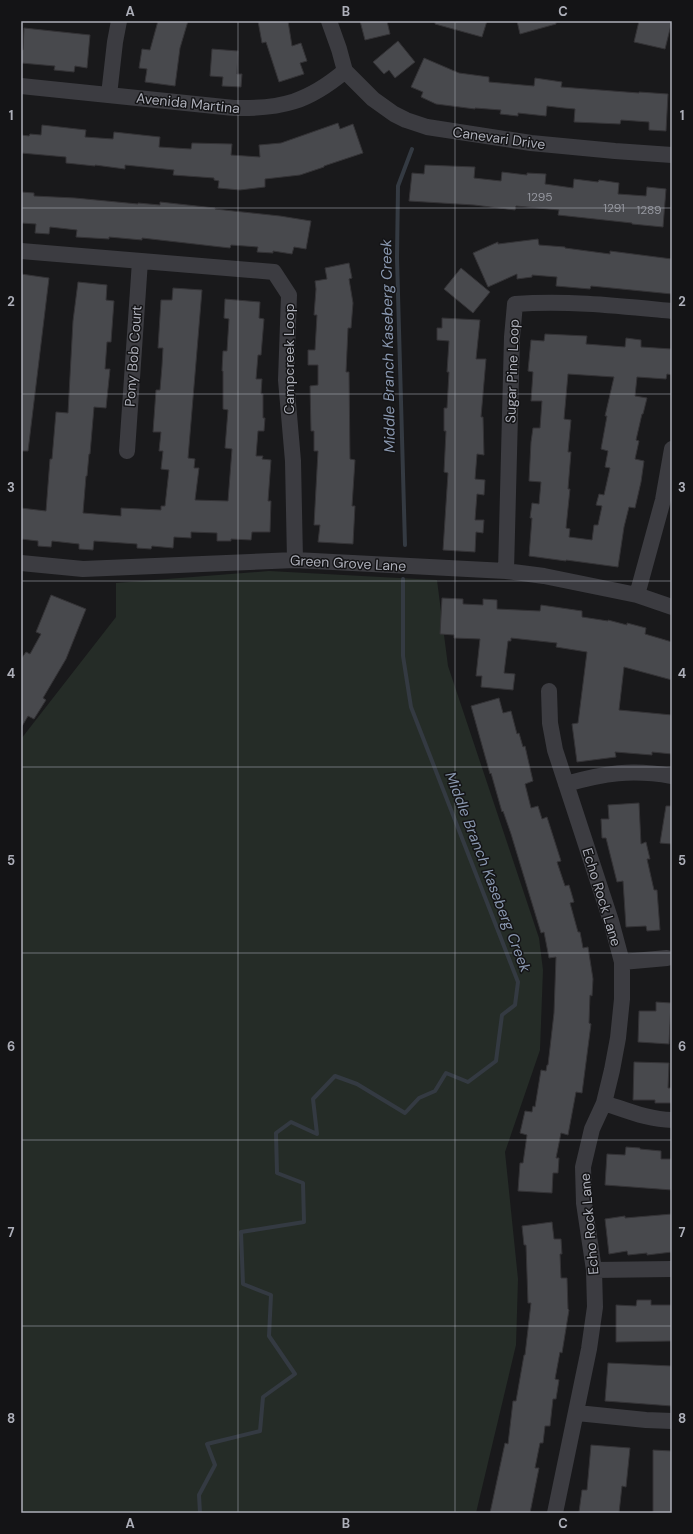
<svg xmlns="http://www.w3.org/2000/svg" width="693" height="1534" viewBox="0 0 693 1534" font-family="'DM Sans',sans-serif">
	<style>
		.green { fill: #252c27 }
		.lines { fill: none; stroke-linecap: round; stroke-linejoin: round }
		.stream { stroke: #343a42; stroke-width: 4 }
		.building { fill: #48494d; stroke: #343336; fill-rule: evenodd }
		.minor { stroke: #3c3c41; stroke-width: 16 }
		.grid { fill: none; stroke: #adafb9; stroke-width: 1; stroke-opacity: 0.55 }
		.labels { text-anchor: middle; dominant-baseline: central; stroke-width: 3; stroke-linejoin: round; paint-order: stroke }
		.number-label { font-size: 12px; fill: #94969e }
		.street-label { font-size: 14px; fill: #adafb9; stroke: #141416 }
		.water-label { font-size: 15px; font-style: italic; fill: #8997af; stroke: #141416 }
		.neatline { fill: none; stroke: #adafb9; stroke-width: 1.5 }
		.grid-label { font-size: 13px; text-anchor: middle; font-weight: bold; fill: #adafb9 }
	</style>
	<rect width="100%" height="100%" fill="#19191b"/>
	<path class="green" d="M269,571l168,9 11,86 91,272 4,32 -3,80 -35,102 13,127 -2,66 -40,168h-455v-774l95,-122v-34z"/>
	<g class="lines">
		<path class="stream" d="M405,545l-8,-287 1,-72 14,-37
			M200,1513l-1,-18 16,-30 -8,-21 53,-13 3,-34 32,-23 -26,-38 2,-41 -28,-11 -2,-52 63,-10 -1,-39 -26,-10 -1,-40 15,-11 26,12 -4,-35 22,-23 22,8 48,29 14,-15 16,-7 11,-18 22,9 28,-21 6,-46 13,-10 3,-23 -107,-275 -8,-51v-77"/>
	</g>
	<path class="building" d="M158,21h30l-8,27 -5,38 -30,-4 2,-13 -8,-1 3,-19 8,1z
		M258,21h30l4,25 9,-3 6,18 -7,2 4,11 -25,8 -13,-40 -4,1z
		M360,21h27l3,13 -25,6z
		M435,21h52l-5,16 -47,-13z
		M517,21h39v3l-36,10z
		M639,21h33l-7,28 -31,-7z
		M24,28l66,7 -3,33 -12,-2 -1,6 -20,-2 1,-4 -34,-3v-13h2z
		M398,41l17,21 -20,16 -6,-8 -5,4 -11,-12z
		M212,49l26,2 -1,23h5l-1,13 -19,-1 1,-9 -13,-1z
		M424,58l35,15 30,4v5l45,4 1,-8 27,4 -1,5 78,6v-1l29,2 -2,37 -17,-1v-8l-28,-2 -1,4 -46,-2 1,-13 -11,-1 -17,-2 -1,10 -28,-3v3l-18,-2 1,-4 -26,-2v1l-39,-5 -15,-7 2,-5 -12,-5z
		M338,123l2,6 13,-5 10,29 -39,13v1l-24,8 -35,4v8l-25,3 -22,-2 1,-7 -5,-1v-2l-41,-3 1,-5 -49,-5v4l-30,-4v1l-29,-3v-6l-45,-4v-18l8,1 1,-2 11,1 1,-10 44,5 -1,7 28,2 1,-7 46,5 -1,10 32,2 1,-6 40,1 -1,11 29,2 -1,-12 22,-2z
		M425,165l50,2 -1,11 27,3 1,-9 25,3v-2l19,1 -1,10 28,4 1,-9 24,3 1,-2 20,3 -1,11 28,2 1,-9 19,2 -3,38 -31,-3v-1l-74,-8 1,-5 -43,-4 -1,4 -41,-5 -65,-4 3,-28 12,1z
		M21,192l13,1v3l41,2 63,6v-1l22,2v-3l55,6v1l65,7 31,5 -5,28 -12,-2 -2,7 -19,-3v2l-16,-1 1,-5 -27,-2 -1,3 -88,-10v2l-33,-3v2l-33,-2 1,-7 -27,-3 -1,7 -14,-1 1,-9 -15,-1z
		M538,239l1,6 26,2v1l45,6v-3l62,8v35l-81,-8 -1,3 -34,-3 1,-9 -25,-2v2l-15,2v-5l-29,13 -15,-34 25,-11v2z
		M349,263l3,15 -3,1 4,24 -2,25h-3l-2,44h3l1,87 5,1 -3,46h3l-2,38 -35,-2 2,-17h-6l4,-74h-4v-20h-3l-1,-45 8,-1v-20h-10v-15h7l2,-35h-3l2,-26 -1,-8 12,-2 -2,-11z
		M461,268l29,24 -17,21 -29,-24z
		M21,274l28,4 -21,173h-7z
		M78,282l29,3 -1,15 8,1 -3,41h-4l-2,27h5l-4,39 -12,-1 -4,47h-1l-2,22h-1l-3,37 38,3v-8l40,2v-4h4l4,-36 -8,-1 2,-18h-4l2,-19h-8l3,-42h4l2,-24 1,-18h-5l3,-48h11l1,-12 29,2 -14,168 7,1 -1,9h5l-4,32 33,1 4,-52 -7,-1 3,-38 -5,-1v-38h-1l1,-20h4l2,-32 -5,-1 1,-19 35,3 -1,16 5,1 -3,36h-3l-2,24h6l-1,15h2v24h2l-1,13h-6l-2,25h7l-1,3 9,1 -3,41h3l-1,31h-18l-1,8 -20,-1v2h-14v-8l-26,-1v6l-17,-1 -1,11 -21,-2 -1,3 -14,-1v-4l-43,-3 -1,9 -14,-1v-5l-27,-3 -1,6 -13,-1v-5l-17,-2v-31l25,3 4,-52h2l4,-47 12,1 5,-92z
		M442,318l38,2 -4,39h10l-5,58h2l1,38 -7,-1 -2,25 10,1 -1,15 -7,-1 -2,26h9l-1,13 -7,-1 -1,20 -32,-2 5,-77 -4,-1 2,-41h-2v-23h3l2,-36h-2l2,-31 -12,-1v-12h5z
		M545,334l42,2 -1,8 39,3 1,-9 15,2v7l31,2v26l-5,-1 -1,5 -29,-2 -2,19 12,2 -4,16h-1l-6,26 3,1 -4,18 9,2 -3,21 -6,26 -6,-1 -5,20 -6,40 -52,-7v1l-37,-5 3,-38h-2l2,-15 7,1 2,-22 -12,-1 2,-39 2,-14h7l2,-27h-11l2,-29 -5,-1 3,-31 13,1zM568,374l46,3 -9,39h2l-6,33 7,2 -3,16 5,1 -6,27 -5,-1 -3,11 6,1 -4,19h-4l-2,15 -23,-3 1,-8 -4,-1 4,-39h-2l3,-37h-3l3,-32 -7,-1z
		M51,595l35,14 -20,50 -23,39 3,2 -12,19 -6,-3 -7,12v-69l5,-7 4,2 11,-20 -5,-2z
		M442,598l21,1v5l20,1v-6l14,1v9l43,2 1,-6 41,6v6l26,4v-1l19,5v-2l19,5 -1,6 27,8v38l-48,-13 -5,43 53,5v39l-20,-2v3l-37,-3 1,5 -39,5 -5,-38 6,-1 9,-71 -31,-5 1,-4 -46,-5v3h-3l-4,32 11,1 -2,16 -32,-3 1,-11h-6l4,-37 -26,-1v-3l-14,-1z
		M499,698l4,15 8,-2 6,23 2,-1 4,14 2,-1 8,35 -8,3 6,24 7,-2 4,13 5,-2 14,44 -4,1 8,24 4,-1 5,17 -4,1 8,29h2l3,16 5,-1 5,32 -1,17 -2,-1 -1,28 2,1 -9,69 -6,-1 -8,43 -7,-2 -5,25h3l-1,15h-5l-1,20 -34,-2 2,-28h3l4,-28 -7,-2 5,-22 7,1 1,-6 2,1 6,-37 5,1 1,-6h1l6,-52 2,-56 -7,1 -5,-26 -3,1 -30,-99 -8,-23 -1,1 -11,-39 -1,1 -19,-68z
		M639,803l2,41 5,-2 4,17h-3l7,31h3l3,40 -13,1 -1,-5 -20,1 -3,-46 -6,1 -11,-44h-4l-1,-19h8l-1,-14z
		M666,806h6v38l-12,-1z
		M656,1002l15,1 -2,41 -31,-2 1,-31h17z
		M634,1062l35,1 -1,25h4v15h-17v-3h-22z
		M626,1147l14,1v1l21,2v8h11v31l-67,-5 2,-31 18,1z
		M672,1214v38l-25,3v-2l-19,2 -1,-4 -18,3 -4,-35 20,-3v2z
		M552,1222l2,17h7l1,15h-2l1,24h6l1,31 1,1 -7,43 -2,-1 -5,27 4,1 -3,19h-3l-3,27h-5l-2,17h-3l-5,25h4l-9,45h-40l15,-70 3,1 5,-43h3l8,-46h1l6,-52h-3l-2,-58h-2l-2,-19z
		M637,1300h14v5h21v36l-56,1v-37l20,1z
		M608,1363l64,3v40l-67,-5z
		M591,1445l39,3 -4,39 -4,-1 -3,27 -40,-1 3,-22h5z
		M653,1450l19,1v62h-19z"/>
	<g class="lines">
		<path class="minor" d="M329,21l10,28 6,22 28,28 21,15 12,6 21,7 104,16 84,8 57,4
			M21,86l213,22c48,1 74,-6 111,-37
			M109,95l6,-53 4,-21
			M21,251l253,21 15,23 -3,85 7,81 2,99
			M127,451l13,-190
			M21,563l62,6 212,-9 211,11 38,5 93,19 35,12
			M506,571l6,-234 3,-33c53,-4 105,2 157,7
			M637,595l26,-95 9,-51
			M549,691l1,32 5,27 56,171 11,41v37l-4,39 -6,32 -8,33 -12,26 -9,38 1,36 10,67 1,37 -6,42 -34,164
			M566,784c39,-11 65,-15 106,-8
			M622,962l45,-4
			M604,1103c22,7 45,17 68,17
			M594,1270l78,-1
			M577,1413l69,7 26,1"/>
	</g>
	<path class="grid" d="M238,21v1492M455,21v1492M21,208h651M21,394h651M21,581h651M21,767h651M21,953h651M21,1140h651M21,1326h651"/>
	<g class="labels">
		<g class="number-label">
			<text x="540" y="197">1295</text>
			<text x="614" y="208">1291</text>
			<text x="649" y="210">1289</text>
		</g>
		<g class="street-label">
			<text transform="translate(188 103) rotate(6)">Avenida Martina</text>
			<text transform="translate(499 138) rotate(8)">Canevari Drive</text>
			<text transform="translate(133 356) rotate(-86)">Pony Bob Court</text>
			<text transform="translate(289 359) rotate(-90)">Campcreek Loop</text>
			<text transform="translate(512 371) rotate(-88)">Sugar Pine Loop</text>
			<text transform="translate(348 563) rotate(3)">Green Grove Lane</text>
			<text transform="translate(602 897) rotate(73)">Echo Rock Lane</text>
			<text transform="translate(589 1224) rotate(-95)">Echo Rock Lane</text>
		</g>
		<g class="water-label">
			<text transform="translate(388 346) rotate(-91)">Middle Branch Kaseberg Creek</text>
			<text transform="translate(488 872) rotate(69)">Middle Branch Kaseberg Creek</text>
		</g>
	</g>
	<rect width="693" height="1534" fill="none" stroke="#141416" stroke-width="44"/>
	<rect x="22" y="22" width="649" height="1490" class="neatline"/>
	<g class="grid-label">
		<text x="130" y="16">A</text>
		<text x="346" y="16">B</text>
		<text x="563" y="16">C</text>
		<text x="11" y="120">1</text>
		<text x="682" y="120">1</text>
		<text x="11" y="306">2</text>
		<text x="682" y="306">2</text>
		<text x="11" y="492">3</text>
		<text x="682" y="492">3</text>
		<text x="11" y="678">4</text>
		<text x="682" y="678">4</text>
		<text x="11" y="865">5</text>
		<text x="682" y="865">5</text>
		<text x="11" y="1051">6</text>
		<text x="682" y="1051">6</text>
		<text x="11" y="1237">7</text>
		<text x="682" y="1237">7</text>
		<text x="11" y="1423">8</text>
		<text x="682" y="1423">8</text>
		<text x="130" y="1528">A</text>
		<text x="346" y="1528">B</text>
		<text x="563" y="1528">C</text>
	</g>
</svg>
